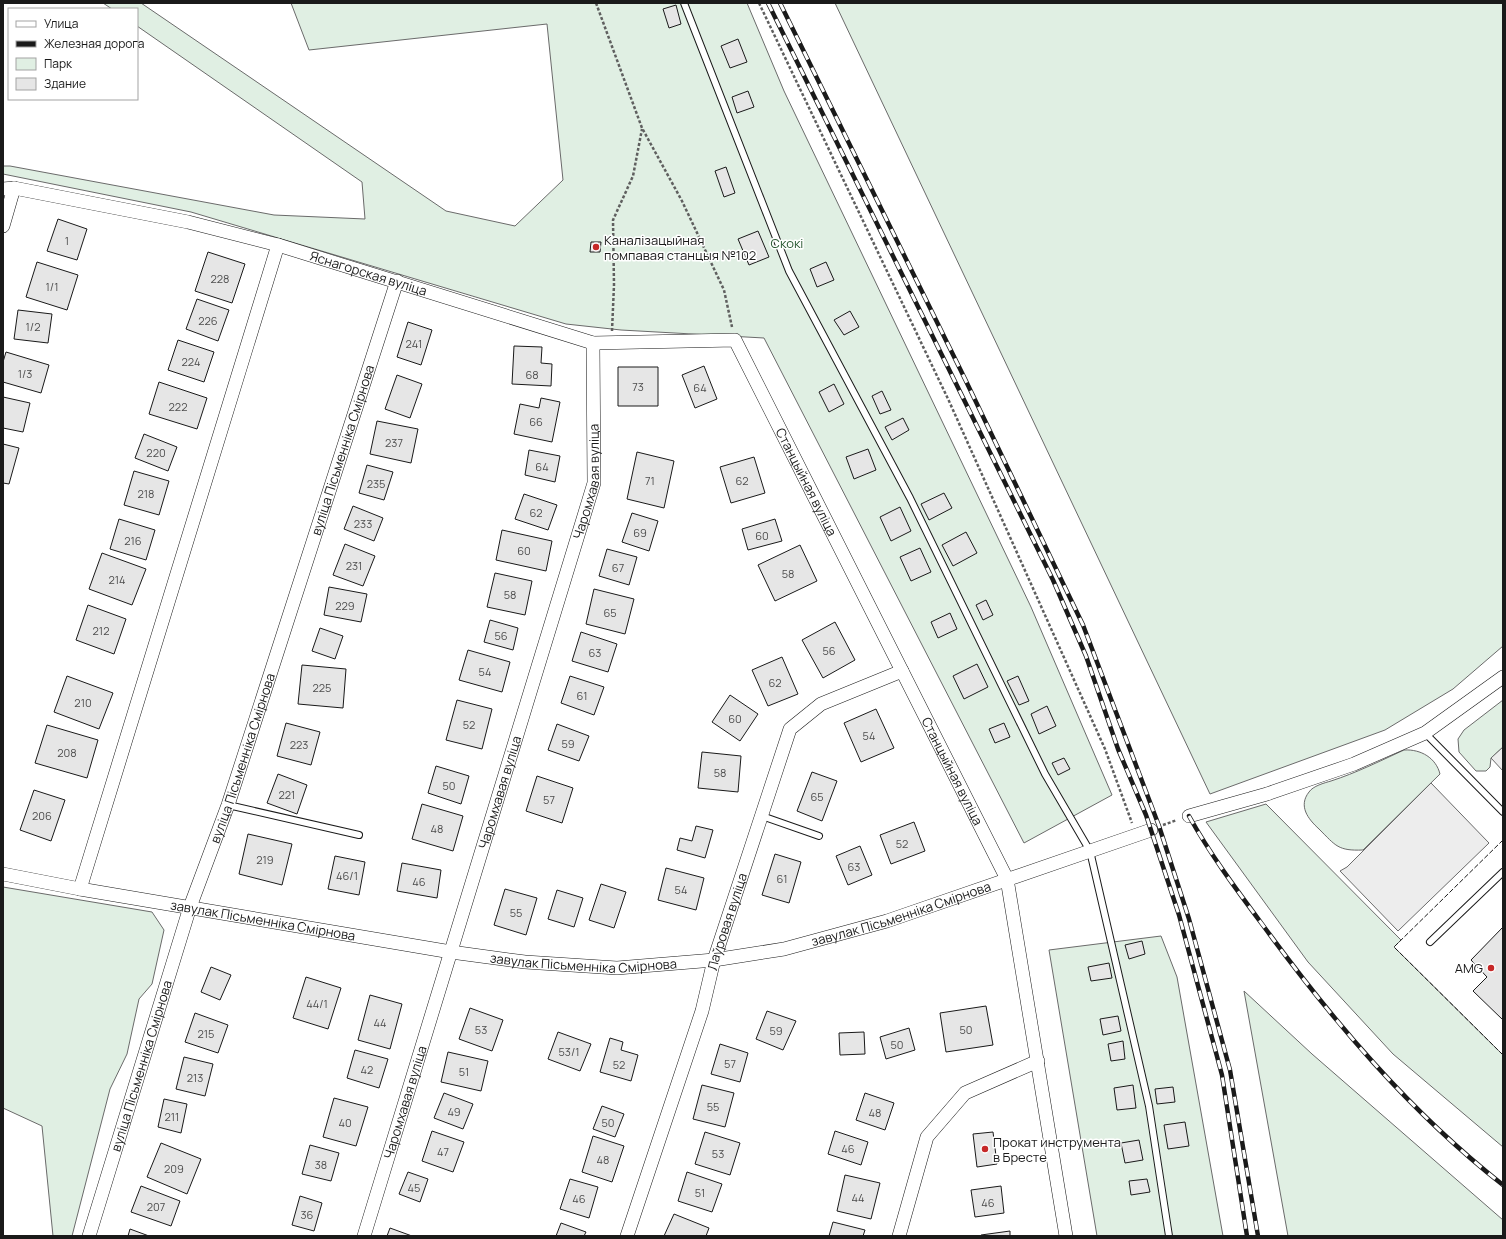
<svg xmlns="http://www.w3.org/2000/svg" width="1506" height="1239" viewBox="0 0 1506 1239" font-family="Manrope,sans-serif">
	<style>
		.green { fill: #e0efe3; stroke: #6a6a6a }
		.parking { fill: #ededed; stroke: #6a6a6a }
		.building { fill: #e6e6e6; stroke: #1a1a1a }
		.lines { fill: none; stroke-linecap: round; stroke-linejoin: round }
		.service-casing { stroke: #1a1a1a; stroke-width: 8 }
		.minor-casing { stroke: #1a1a1a; stroke-width: 14 }
		.path { stroke: #5f5f5f; stroke-width: 2.5; stroke-dasharray: 3 2; stroke-linecap: butt }
		.service { stroke: #fff; stroke-width: 6 }
		.minor { stroke: #fff; stroke-width: 13 }
		.rail-casing { stroke: #1a1a1a; stroke-width: 4.5 }
		.rail { stroke: #fff; stroke-width: 3; stroke-dasharray: 9; stroke-linecap: butt }
		.fence { stroke: #1a1a1a; stroke-width: 1; stroke-dasharray: 5 2; stroke-linecap: butt }
		.poi-dot { fill: #c62828; stroke: #fff; stroke-width: 1.5 }
		.labels { text-anchor: middle; dominant-baseline: central; stroke-width: 3; stroke-linejoin: round; paint-order: stroke }
		.number-label { font-size: 11px; fill: #4d4d4d }
		.poi-label { font-size: 13px; fill: #1a1a1a; stroke: #fff; text-anchor: start }
		.park-label { font-size: 13px; fill: #2b5a34; stroke: #fff }
		.street-label { font-size: 13px; fill: #1a1a1a; stroke: #fff }
	</style>
	<rect width="100%" height="100%" fill="#fff"/>
	<path class="green" d="M103,3h38l305,208 69,15 48,-46 -16,-156 -238,26 -18,-47h456l37,88 247,516 81,188 -88,48 -260,-505 -143,-8 -55,-6 -375,-112 -188,-38v-8h7l264,49 91,4 -3,-37 -225,-156v-17h-25z
		M835,3h668v643l-50,43 -68,41 -175,64z
		M1503,700v47l-12,11 -1,9 -4,4h-10l-17,-19 -1,-13 6,-9z
		M1404,750c17,-1 32,8 36,24l-77,76c-25,1 -27,-4 -44,-21 -11,-10 -21,-23 -10,-37 4,-6 15,-9 22,-11 25,-8 49,-20 73,-31z
		M1266,804l135,136 -7,7 109,108v92l-110,-93 -85,-92 -102,-140z
		M3,887l149,25 12,18 -12,54 -13,15 -12,55 -17,35 -38,147h-19l-11,-110 -39,-18z
		M1161,936l16,41 46,259h-126l-48,-286z
		M1244,991l68,63 191,166v16h-215z"/>
	<path class="parking" d="M1503,747v24l-12,-13z
		M1431,783l58,60 -91,88 -58,-60 7,-4z"/>
	<path class="building" d="M676,5l5,19 -12,4 -6,-19z
		M738,39l9,23 -17,6 -9,-22z
		M748,91l6,16 -17,6 -5,-16z
		M726,167l9,26 -11,4 -9,-26z
		M58,219l29,10 -10,31 -30,-9z
		M758,231l11,26 -20,8 -11,-26z
		M591,242h10l-1,10h-10z
		M208,252l37,12 -13,39 -37,-12z
		M37,262l41,13 -11,35 -41,-13z
		M826,262l8,18 -17,7 -7,-18z
		M197,299l32,11 -11,31 -32,-12z
		M18,310l34,4 -4,29 -34,-4z
		M850,311l9,16 -15,8 -10,-15z
		M408,322l24,8 -11,35 -24,-8z
		M178,340l36,12 -10,30 -36,-12z
		M514,346l28,1 -1,16 11,1 -1,22 -39,-2z
		M6,352l43,13 -8,28 -38,-11v-20z
		M704,366l13,33 -22,9 -13,-33z
		M618,367h40v39h-40z
		M397,375l25,9 -12,34 -25,-9z
		M159,382l48,16 -10,31 -48,-15z
		M834,384l10,20 -15,8 -10,-20z
		M882,391l9,19 -11,4 -8,-18z
		M3,397l27,6 -7,29 -20,-4z
		M541,398l19,4 -8,40 -38,-8 6,-30 19,4z
		M903,418l6,12 -17,10 -7,-13z
		M377,421l41,8 -7,34 -41,-9z
		M144,434l33,13 -9,24 -33,-13z
		M3,444l16,4 -10,36 -6,-1z
		M868,449l8,21 -22,9 -8,-22z
		M529,450l31,6 -5,26 -30,-7z
		M637,452l37,9 -10,47 -37,-9z
		M754,457l11,36 -34,10 -11,-36z
		M367,465l26,7 -9,28 -25,-7z
		M134,471l35,10 -10,34 -35,-10z
		M944,493l8,15 -23,12 -8,-16z
		M524,494l33,11 -9,25 -33,-11z
		M353,506l30,12 -9,23 -30,-12z
		M900,507l11,24 -20,10 -11,-24z
		M632,513l26,8 -9,30 -27,-9z
		M119,519l36,11 -9,30 -36,-11z
		M775,519l7,22 -34,9 -6,-21z
		M502,530l50,11 -6,30 -50,-11z
		M966,532l11,21 -24,13 -11,-21z
		M345,544l30,12 -12,30 -30,-11z
		M800,545l17,36 -42,20 -17,-36z
		M920,548l11,24 -20,9 -11,-24z
		M607,549l30,8 -8,28 -30,-9z
		M102,553l44,16 -14,36 -43,-16z
		M495,573l37,8 -7,34 -38,-8z
		M329,587l38,7 -6,28 -37,-7z
		M594,589l40,10 -9,35 -39,-10z
		M986,600l7,15 -10,5 -7,-15z
		M88,605l38,14 -12,35 -38,-14z
		M950,613l7,16 -19,9 -7,-16z
		M490,620l28,8 -5,22 -29,-8z
		M835,622l20,38 -32,18 -21,-38z
		M320,628l23,8 -8,23 -23,-8z
		M581,632l36,12 -9,28 -36,-11z
		M468,650l42,12 -8,30 -43,-12z
		M782,657l16,37 -30,12 -16,-36z
		M977,664l11,23 -24,12 -11,-23z
		M302,665l44,4 -3,39 -45,-4z
		M67,676l46,17 -14,36 -45,-17z
		M570,676l34,11 -10,28 -33,-12z
		M1018,676l11,25 -10,4 -12,-24z
		M730,695l28,19 -18,27 -28,-19z
		M457,700l35,9 -10,40 -36,-9z
		M1047,706l9,20 -17,8 -8,-20z
		M876,709l18,39 -33,14 -17,-39z
		M286,723l34,9 -9,33 -34,-9z
		M1004,723l6,14 -15,6 -6,-14z
		M557,724l32,12 -10,25 -31,-11z
		M47,725l51,15 -11,38 -52,-15z
		M702,752l39,4 -3,36 -40,-4z
		M1064,758l6,11 -12,6 -6,-12z
		M436,766l33,10 -8,28 -33,-11z
		M812,772l25,9 -15,40 -25,-10z
		M278,774l29,11 -10,29 -30,-11z
		M537,776l36,12 -11,35 -36,-12z
		M34,790l31,10 -14,41 -31,-11z
		M422,804l41,12 -10,35 -41,-12z
		M914,822l11,29 -34,13 -11,-29z
		M696,826l17,4 -8,28 -28,-8 3,-12 12,3z
		M248,834l44,10 -10,41 -43,-11z
		M860,846l12,29 -24,10 -12,-29z
		M775,854l26,8 -12,41 -27,-8z
		M335,856l30,6 -6,33 -31,-6z
		M402,863l39,7 -4,28 -40,-7z
		M666,868l38,10 -8,32 -38,-10z
		M601,884l25,8 -12,36 -25,-8z
		M505,889l32,9 -11,37 -32,-10z
		M557,890l26,8 -9,29 -26,-8z
		M1503,927v93l-30,-29 14,-14 -16,-17z
		M1142,941l3,13 -16,5 -4,-14z
		M1109,963l3,15 -21,3 -3,-14z
		M211,967l20,8 -11,25 -19,-8z
		M306,977l35,11 -13,41 -35,-11z
		M370,995l32,9 -12,45 -32,-9z
		M986,1006l7,39 -47,7 -6,-39z
		M470,1008l33,12 -11,31 -33,-12z
		M767,1011l29,10 -13,29 -27,-11z
		M195,1013l33,12 -10,28 -33,-11z
		M1118,1016l3,15 -18,4 -3,-16z
		M909,1028l6,22 -29,9 -6,-22z
		M558,1032l33,12 -11,27 -32,-12z
		M864,1032l1,22 -25,1 -1,-22z
		M610,1038l13,4 -2,8 17,5 -7,26 -31,-9z
		M1123,1041l2,18 -14,2 -3,-17z
		M720,1044l28,9 -8,29 -29,-8z
		M355,1050l33,9 -9,29 -32,-10z
		M448,1052l40,9 -7,30 -40,-9z
		M184,1057l29,7 -8,32 -29,-7z
		M702,1085l32,8 -9,34 -32,-8z
		M1133,1085l3,23 -19,2 -3,-22z
		M1173,1087l2,15 -18,2 -2,-15z
		M444,1093l29,11 -10,25 -29,-11z
		M865,1093l29,10 -9,27 -29,-10z
		M334,1098l34,9 -12,39 -33,-9z
		M164,1099l23,5 -6,29 -23,-6z
		M602,1106l22,8 -9,23 -22,-8z
		M1185,1122l4,24 -21,3 -4,-24z
		M432,1131l32,11 -11,30 -31,-11z
		M835,1131l33,11 -7,23 -33,-11z
		M705,1132l35,11 -10,32 -35,-11z
		M993,1132l4,32 -20,3 -4,-33z
		M593,1136l31,10 -12,36 -30,-10z
		M1139,1140l4,20 -18,3 -4,-20z
		M161,1143l40,16 -14,35 -40,-17z
		M310,1145l29,8 -8,28 -29,-7z
		M408,1172l20,7 -8,23 -21,-8z
		M687,1172l35,12 -10,28 -34,-11z
		M845,1175l35,8 -9,36 -34,-8z
		M570,1179l28,8 -9,31 -29,-9z
		M1147,1179l3,13 -19,3 -2,-14z
		M141,1186l39,15 -9,25 -40,-14z
		M1001,1186l3,27 -29,4 -4,-27z
		M300,1196l22,7 -8,28 -22,-6z
		M674,1214l35,14 -3,8h-42z
		M833,1222l32,8 -2,6h-34z
		M561,1223l25,9 -2,4h-28z
		M390,1228l22,8h-25z
		M130,1229l19,7h-21z
		M1010,1231v5h-29v-1z"/>
	<g class="lines">
		<defs>
			<path id="service" d="M684,3l105,268 121,227 135,276 45,77 59,255 20,130
				M1425,733l78,79
				M228,805l131,30
				M762,816l57,20
				M1430,942l73,-70"/>
			<g id="minor">
				<path id="s1" d="M3,189l11,-1 174,34 90,23 315,98 142,-3 272,539 59,357"/>
				<path d="M3,226l11,-38"/>
				<path d="M1189,816l78,-22 87,-30 71,-31 78,-56"/>
				<path id="s2" d="M3,874l77,15 371,63 74,10 92,6 97,-8 70,-11 103,-28 264,-91"/>
				<path d="M80,889l198,-644"/>
				<path id="s3" d="M89,1236l101,-329 38,-102 169,-524"/>
				<path id="s4" d="M364,1236l230,-753 -1,-140"/>
				<path id="s5" d="M627,1236l75,-225 12,-51 76,-231 31,-25 81,-33"/>
				<path d="M899,1236l28,-99 38,-44 73,-32"/>
			</g>
		</defs>
		<use href="#service" class="service-casing"/>
		<use href="#minor" class="minor-casing"/>
		<path class="path" d="M596,3l46,125 40,73 42,89 8,37
			M759,3l190,398 156,348 27,74
			M612,331l2,-46 -1,-65 20,-44 9,-47
			M1163,825l14,-5"/>
		<use href="#service" class="service"/>
		<use href="#minor" class="minor"/>
		<defs>
			<path id="rail" d="M768,3l285,577 33,76 32,93 28,66 33,100 43,160 25,161
				M780,3l185,376 118,246 76,201 30,93 41,151 28,166
				M1189,816c21,38 47,73 73,108 70,96 148,188 241,261"/>
		</defs>
		<use href="#rail" class="rail-casing"/>
		<use href="#rail" class="rail"/>
		<path class="fence" d="M1503,840l-109,107 109,108"/>
	</g>
	<g class="poi-dot">
		<circle cx="596" cy="247" r="4"/>
		<circle cx="1491" cy="968" r="4"/>
		<circle cx="985" cy="1149" r="4"/>
	</g>
	<g class="labels">
		<g class="number-label">
			<text x="67" y="240">1</text>
			<text x="220" y="278">228</text>
			<text x="52" y="286">1/1</text>
			<text x="208" y="320">226</text>
			<text x="33" y="326">1/2</text>
			<text x="414" y="343">241</text>
			<text x="191" y="361">224</text>
			<text x="25" y="373">1/3</text>
			<text x="532" y="374">68</text>
			<text x="638" y="386">73</text>
			<text x="700" y="387">64</text>
			<text x="178" y="406">222</text>
			<text x="536" y="421">66</text>
			<text x="394" y="442">237</text>
			<text x="156" y="452">220</text>
			<text x="542" y="466">64</text>
			<text x="650" y="480">71</text>
			<text x="742" y="480">62</text>
			<text x="376" y="483">235</text>
			<text x="146" y="493">218</text>
			<text x="536" y="512">62</text>
			<text x="363" y="523">233</text>
			<text x="640" y="532">69</text>
			<text x="762" y="535">60</text>
			<text x="133" y="540">216</text>
			<text x="524" y="550">60</text>
			<text x="354" y="565">231</text>
			<text x="618" y="567">67</text>
			<text x="788" y="573">58</text>
			<text x="117" y="579">214</text>
			<text x="510" y="594">58</text>
			<text x="345" y="605">229</text>
			<text x="610" y="612">65</text>
			<text x="101" y="630">212</text>
			<text x="501" y="635">56</text>
			<text x="829" y="650">56</text>
			<text x="595" y="652">63</text>
			<text x="485" y="671">54</text>
			<text x="775" y="682">62</text>
			<text x="322" y="687">225</text>
			<text x="582" y="695">61</text>
			<text x="83" y="702">210</text>
			<text x="735" y="718">60</text>
			<text x="469" y="724">52</text>
			<text x="869" y="735">54</text>
			<text x="568" y="743">59</text>
			<text x="299" y="744">223</text>
			<text x="67" y="752">208</text>
			<text x="720" y="772">58</text>
			<text x="449" y="785">50</text>
			<text x="287" y="794">221</text>
			<text x="817" y="796">65</text>
			<text x="549" y="799">57</text>
			<text x="42" y="815">206</text>
			<text x="437" y="828">48</text>
			<text x="902" y="843">52</text>
			<text x="265" y="859">219</text>
			<text x="854" y="866">63</text>
			<text x="347" y="875">46/1</text>
			<text x="782" y="878">61</text>
			<text x="419" y="881">46</text>
			<text x="681" y="889">54</text>
			<text x="516" y="912">55</text>
			<text x="317" y="1003">44/1</text>
			<text x="380" y="1022">44</text>
			<text x="481" y="1029">53</text>
			<text x="966" y="1029">50</text>
			<text x="776" y="1030">59</text>
			<text x="206" y="1033">215</text>
			<text x="897" y="1044">50</text>
			<text x="569" y="1051">53/1</text>
			<text x="730" y="1063">57</text>
			<text x="619" y="1064">52</text>
			<text x="367" y="1069">42</text>
			<text x="464" y="1071">51</text>
			<text x="195" y="1077">213</text>
			<text x="713" y="1106">55</text>
			<text x="454" y="1111">49</text>
			<text x="875" y="1112">48</text>
			<text x="172" y="1116">211</text>
			<text x="345" y="1122">40</text>
			<text x="608" y="1122">50</text>
			<text x="848" y="1148">46</text>
			<text x="443" y="1151">47</text>
			<text x="718" y="1153">53</text>
			<text x="603" y="1159">48</text>
			<text x="321" y="1164">38</text>
			<text x="174" y="1168">209</text>
			<text x="414" y="1187">45</text>
			<text x="700" y="1192">51</text>
			<text x="858" y="1197">44</text>
			<text x="579" y="1198">46</text>
			<text x="988" y="1202">46</text>
			<text x="156" y="1206">207</text>
			<text x="307" y="1214">36</text>
		</g>
		<g class="poi-label">
			<text x="604" y="240">Каналізацыйная<tspan x="604" dy="15">помпавая станцыя №102</tspan></text>
			<text x="1483" y="968" text-anchor="end">AMG</text>
			<text x="993" y="1142">Прокат инструмента<tspan x="993" dy="15">в Бресте</tspan></text>
		</g>
		<g class="park-label">
			<text x="787" y="243">Скокі</text>
		</g>
		<g class="street-label">
			<text stroke="none"><textPath href="#s1" startOffset="376">Яснагорская вуліца</textPath></text>
			<text stroke="none"><textPath href="#s3" startOffset="826">вуліца Пісьменніка Смірнова</textPath></text>
			<text stroke="none"><textPath href="#s4" startOffset="788">Чаромхавая вуліца</textPath></text>
			<text stroke="none"><textPath href="#s1" startOffset="912">Станцыйная вуліца</textPath></text>
			<text stroke="none"><textPath href="#s3" startOffset="502">вуліца Пісьменніка Смірнова</textPath></text>
			<text stroke="none"><textPath href="#s1" startOffset="1236">Станцыйная вуліца</textPath></text>
			<text stroke="none"><textPath href="#s4" startOffset="464">Чаромхавая вуліца</textPath></text>
			<text stroke="none"><textPath href="#s2" startOffset="912">завулак Пісьменніка Смірнова</textPath></text>
			<text stroke="none"><textPath href="#s2" startOffset="264">завулак Пісьменніка Смірнова</textPath></text>
			<text stroke="none"><textPath href="#s5" startOffset="330">Лаўровая вуліца</textPath></text>
			<text stroke="none"><textPath href="#s2" startOffset="588">завулак Пісьменніка Смірнова</textPath></text>
			<text stroke="none"><textPath href="#s3" startOffset="178">вуліца Пісьменніка Смірнова</textPath></text>
			<text stroke="none"><textPath href="#s4" startOffset="140">Чаромхавая вуліца</textPath></text>
		</g>
	</g>
	<rect width="1506" height="1239" fill="none" stroke="#1a1a1a" stroke-width="8"/>
	<rect x="8" y="8" width="130" height="92" fill="#ffffff" stroke="#a3a3a3"/>
	<rect x="16" y="21" width="20" height="6" fill="#ffffff" stroke="#a3a3a3"/>
	<text x="44" y="28" font-size="12" fill="#1a1a1a">Улица</text>
	<rect x="16" y="41" width="20" height="6" fill="#1a1a1a" stroke="#a3a3a3"/>
	<text x="44" y="48" font-size="12" fill="#1a1a1a">Железная дорога</text>
	<rect x="16" y="58" width="20" height="12" fill="#e0efe3" stroke="#a3a3a3"/>
	<text x="44" y="68" font-size="12" fill="#1a1a1a">Парк</text>
	<rect x="16" y="78" width="20" height="12" fill="#e6e6e6" stroke="#a3a3a3"/>
	<text x="44" y="88" font-size="12" fill="#1a1a1a">Здание</text>
</svg>
